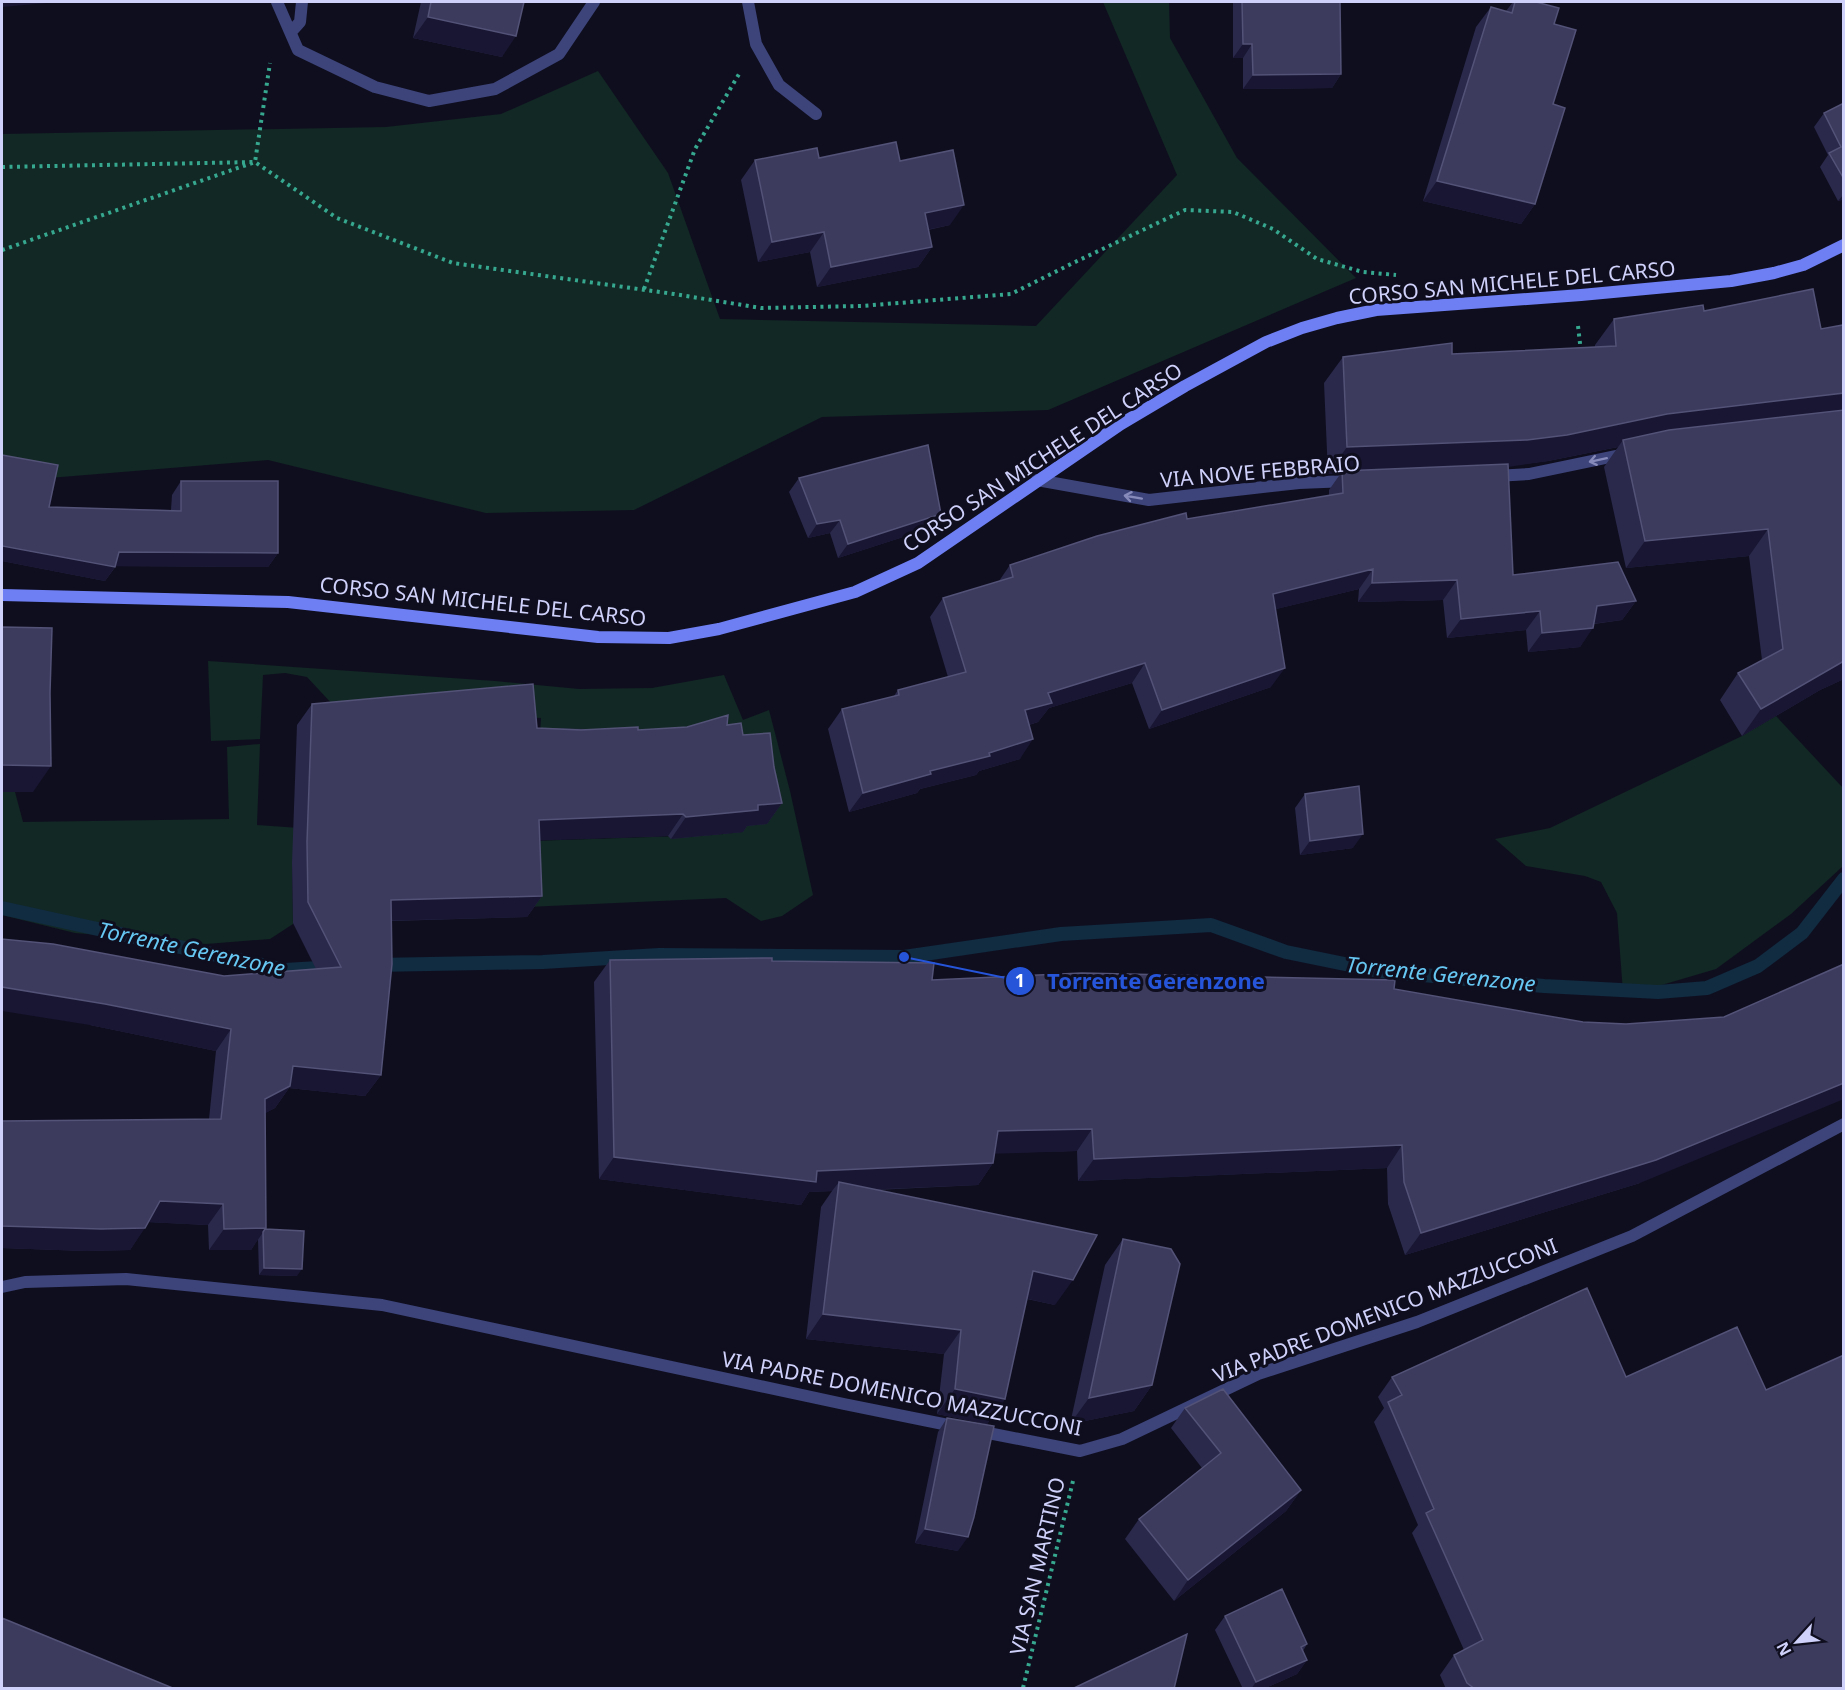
<svg xmlns="http://www.w3.org/2000/svg" width="1845" height="1690" viewBox="0 0 1845 1690" font-family="'Noto Sans',sans-serif">
	<style>
		.green { fill: #122824 }
		.lines { fill: none; stroke-linecap: round; stroke-linejoin: round }
		.stream { stroke: #112b40; stroke-width: 14 }
		.path { stroke: #37a890; stroke-width: 4; stroke-dasharray: 3 4.5; stroke-linecap: butt }
		.street { stroke: #3d447a; stroke-width: 12 }
		.secondary { stroke: #6e7ff4; stroke-width: 12 }
		.wall { fill: #2a294b }
		.shaded-wall { fill: #181632 }
		.building { fill: #3c3b5e; stroke: #535277; stroke-width: 1.5 }
		.oneway { stroke: #868aba }
		.labels { text-anchor: middle; dominant-baseline: central; stroke-width: 6; stroke-linejoin: round; paint-order: stroke }
		.street-label { font-size: 21px; fill: #d0d1fb; stroke: #0f0e1f }
		.water-label { font-size: 22px; font-style: italic; fill: #66c7f3; stroke: #0f0e1f }
		.leader { fill: none; stroke: #2655da; stroke-width: 2 }
		.callout-dot { fill: #2655da; stroke: #0f0e1f; stroke-width: 2 }
		.mark-label { font-size: 18px; text-anchor: middle; font-weight: bold; fill: #fff }
		.callout-label { font-size: 22px; text-anchor: middle; font-weight: bold; fill: #2655da; stroke: #0f0e1f; stroke-width: 6; stroke-linejoin: round; paint-order: stroke }
	</style>
	<rect width="100%" height="100%" fill="#0f0e1f"/>
	<path class="green" d="M1103,2h66l1,36 67,120 119,120 -308,132 -226,7 -188,93 -148,3 -218,-53 -219,18 -47,10v-354l384,-7 115,-13 97,-43 70,102 52,146 316,7 141,-151z
		M208,661l287,20 84,8 73,-1 72,-13 19,45 26,-10 21,81 23,104 -31,21 -21,5 -35,-23 -199,9 -235,-44 1,61 -23,15 -64,5 -131,-11 -73,-18v-123h13l8,30 206,-3 -2,-72 33,-3 -3,81 240,17 216,-7 30,-3 -204,-82 2,-32 -207,-12 -27,-29 -22,-4 -22,2 -3,64 -49,2z
		M1776,716l67,72v78l-52,48 -75,55 -78,23h-15l-6,-79 -16,-31 -16,-6 -59,-10 -31,-27 55,-11 192,-92z"/>
	<g class="lines">
		<path class="stream" d="M2,908l283,62 50,-3
			M375,965l168,-3 116,-7 245,2 157,-23 150,-9 75,27 93,19 165,15 114,6 49,-4 51,-22 44,-33 42,-54"/>
		<path class="path" d="M2,167l253,-5 82,56 116,45 221,31 87,14 100,-2 150,-12 62,-31 112,-53 48,2 40,17 44,30 46,13 33,3
			M2,250l253,-88 15,-99
			M644,289l51,-140 44,-75
			M1578,326l3,26
			M1023,1688l50,-207"/>
		<path class="street" d="M277,2l21,48 77,37 54,14 66,-12 64,-35 35,-52
			M748,2l8,42 23,41 37,29
			M291,32l9,-10 2,-20
			M1495,476l34,-2 96,-20
			M1037,480l112,20 150,-17 49,-2
			M2,1287l23,-5 101,-3 256,26 462,99 114,23
			M978,1431l102,20 42,-12 136,-65 159,-52 215,-86 212,-112"/>
		<path class="secondary" d="M2,595l286,7 310,35 71,1 50,-9 136,-37 63,-29 203,-139 64,-38 81,-44 36,-14 35,-10 39,-8 205,-15 150,-14 43,-8 29,-8 41,-20"/>
	</g>
	<path class="wall" d="M421,2h103l-22,55 -89,-19z
		M1233,2h107l1,72 -9,14 -89,1v-31h-10z
		M1513,2h23l18,22 -1,80 -18,100 -14,20 -98,-23 53,-174 15,-20 15,4z
		M1844,103v96l-6,2 -18,-34 8,-12 -14,-28 10,-14z
		M819,158l81,3 50,64 -22,5 4,17 -14,20 -101,20 -7,-35 -52,10 -17,-82 14,-20z
		M1704,311l117,18 23,-2v352l-24,11 -78,46 -22,-36 18,-27 24,-13 -13,-104 -123,12 -22,-101 14,-20 -70,14 -40,5 5,109 123,26 -14,19 -28,4 -14,23 -52,5 -2,-22 -79,8 -4,-38 -85,2 1,-13 -83,20 -5,78 -122,42 -17,-46 -83,25 -11,14 -9,3 -9,34 -41,12 -3,4 -56,14 -3,4 -68,19 -21,-83 14,-20 52,-13 4,-6 50,-13 -18,-60 13,-19 56,-17 11,-16 177,-46 142,-23v-6l12,-17 -13,1 -4,-91 19,-26 109,-3 143,-7v-2l19,-26z
		M2,455l47,52 122,3 1,-15 9,-14 97,72 -10,14 -152,-1 -11,15 -103,-20z
		M799,478l142,36 -10,14 -93,30 -8,-25 -22,5 -19,-46z
		M312,704l225,24 101,2 89,-5 16,10 31,32 8,36 -15,21 -20,2 -4,6 -72,7 -3,-3 -128,4 2,56 -15,21 -136,4 -10,154 -16,21 -76,-8 -14,20 -10,5v116l32,47 -38,-1 -1,-36 -7,11h-42l-1,-25 -60,-3 -18,28 -44,1 -84,-3v-127l207,-2 7,-68 -126,-26 134,-49 92,-7 -23,-46 -1,-60 5,-138z
		M1305,794l48,54 -53,7 -5,-47z
		M610,960l162,1 160,19 462,9 246,194 -235,72 -17,-51 -1,-36 -309,13 -1,-30 -82,2 -2,10 -15,22 -103,5 180,115 -28,-6 -22,100 -18,25 -50,-10 7,-60 -138,-15 15,-132 11,-16 -23,1 -8,13 -202,-26 -5,-197z
		M1123,1239l29,146 -18,26 -64,13 35,-159z
		M1392,1377h234l218,312h-398l-6,-14 14,-20 10,-5 -52,-117 6,-8 -44,-103 10,-14 -6,-11z
		M1185,1408l116,82 -15,21 -112,90 -49,-62 14,-20 63,-51 -31,-40z
		M947,1418l11,133 -43,-8 23,-111z
		M1225,1616l82,28 -4,7 4,9 -10,14 -34,15h-20l-28,-59z"/>
	<path class="shaded-wall" d="M2,2h56l-56,5z
		M428,17l88,19 -14,21 -89,-19z
		M1243,44h9l-9,14h-10z
		M1341,74l-9,14 -89,1 10,-14z
		M1437,181l98,23 -14,20 -98,-23z
		M1844,194v5l-6,2z
		M964,205l-14,20 -39,8 14,-20z
		M824,232l-14,20 -52,10 14,-20z
		M932,247l-14,20 -101,20 14,-20z
		M1844,393v24l-221,23 -5,7 -70,14 -40,6 -166,4 -1,2 -13,1 19,-27 320,-33z
		M941,514l-10,14 -93,30 10,-14z
		M840,520l-10,13 -22,5 9,-14z
		M1768,529l-19,27 -123,12 19,-27z
		M2,546l113,21 -10,14 -103,-20z
		M119,552l159,1 -10,14 -159,-1z
		M1373,569l-14,20 -99,24 13,-19z
		M1457,580l-14,20 -85,2 14,-19z
		M1636,601l-14,19 -39,5 14,-19z
		M1540,611l-14,19 -79,8 14,-19z
		M1593,628l-13,19 -52,5 14,-19z
		M1844,661v18l-24,11 -78,46 19,-27z
		M1145,663l-13,20 -83,25 -11,14 -26,8 13,-20 23,-17z
		M1285,668l-14,19 -122,42 13,-19z
		M1033,739l-13,20 -41,12 -3,4 -56,14 -3,4 -68,19 14,-19 67,-22z
		M2,765l49,1 -18,26h-31z
		M782,803l-15,21 -20,2 -4,6 -72,7 15,-22 72,-12z
		M683,814l-15,22 -144,5 15,-21z
		M1363,834l-10,14 -53,7 10,-14z
		M542,896l-15,21 -152,4 16,-21z
		M2,987l103,17 126,25 -15,22 -126,-26 -88,-14z
		M293,1066l88,9 -16,21 -76,-8 -14,20 -25,13 15,-22z
		M1844,1083v16l-204,84 -235,72 16,-22z
		M1092,1129l-15,22 -94,3 15,-23z
		M1402,1145l-15,23 -309,13 16,-22z
		M614,1157l203,14 176,-8 -15,22 -140,6 1,-9 -7,9 -23,1 -8,13 -202,-26z
		M160,1201l63,3 -15,21 -63,-3z
		M2,1226l143,2 -15,22 -44,1 -84,-3z
		M266,1228l-15,22h-42l15,-21z
		M264,1268l38,1 -5,7 -38,-1z
		M1033,1271l40,9 -18,25 -40,-9z
		M823,1314l138,16 -17,24 -138,-15z
		M1152,1385l-18,26 -64,13 19,-26z
		M955,1389l50,10 -18,25 -50,-10z
		M1301,1490l-15,21 -112,90 14,-21z
		M925,1529l43,8 -10,14 -43,-8z
		M1307,1660l-10,14 -34,15h-12l5,-7z"/>
	<path class="building" d="M431,2h93l-8,34 -88,-19z
		M1242,2h98l1,72 -88,1 -1,-31h-9z
		M1515,2h21l23,6 -5,16 22,6 -23,74 12,4 -30,96 -98,-23 54,-174 21,6z
		M1844,103v76l-15,-26 12,-6 -17,-34z
		M896,142l4,19 53,-11 11,55 -39,8 7,34 -101,20 -7,-35 -52,10 -17,-82 62,-12 2,10z
		M1813,289l8,40 22,-4 1,68 -177,21 -100,21 -40,5 -180,7 -4,-90 109,-14v11l164,-8 -2,-27 89,-14 1,6z
		M1844,410v251l-83,48 -23,-36 45,-24 -15,-120 -123,12 -22,-101 46,-10z
		M928,445l13,69 -93,30 -8,-24 -23,4 -18,-46z
		M2,455l56,10 -9,42 132,4v-30h97v72l-159,-1 -4,15 -113,-21z
		M1508,464l5,111 105,-13 18,39 -39,5 -4,22 -51,5 -2,-22 -79,8 -4,-39 -85,3 1,-14 -100,25 12,74 -123,42 -17,-47 -97,30 4,10 -27,7 8,29 -44,14 1,3 -60,15 1,3 -68,19 -21,-84 57,-14 -1,-5 68,-18 -23,-74 70,-21 -3,-12 87,-29 89,-23 1,6 156,-26 -1,-22z
		M2,627l50,1 -2,65 1,73 -49,-1z
		M533,684l4,44 44,2 57,-3v3l49,-3 41,-12 -1,10 14,-2 2,12 27,-2 4,34 8,36 -24,2v5l-72,7 -3,-3 -144,6 3,76 -151,4 1,64 -11,111 -88,-9 -3,20 -25,13 1,129 -42,1 -1,-25 -63,-3 -15,27 -44,1 -99,-3v-105l219,-2 10,-90 -126,-25 -103,-17v-48l51,5 171,32 117,-9 -33,-65 -1,-60 5,-138z
		M1359,786l4,48 -53,7 -5,-47z
		M772,958v3l162,2 -2,17 150,-7 313,7 -1,9 189,33 43,2 98,-7 120,-53v119l-188,77 -235,73 -17,-51 -2,-37 -308,14 -2,-30 -94,2 -5,32 -176,8 -1,11 -202,-25 -4,-197z
		M839,1182l258,53 -24,45 -40,-9 -28,128 -50,-10 6,-59 -138,-16z
		M265,1229l39,2 -2,38 -38,-1 -1,-36z
		M1123,1239l48,10 9,15 -28,121 -63,13z
		M1587,1288l39,89 111,-50 29,63 78,-35v334h-369l-8,-6 -13,-28 29,-15 -57,-127 8,-4 -46,-107 14,-7 -10,-18z
		M1223,1389l78,101 -113,90 -49,-61 82,-66 -36,-45z
		M947,1418l47,8 -20,91 -6,20 -43,-8z
		M1282,1589l25,55 -6,3 6,13 -51,22 -31,-66z
		M2,1618l173,71h-173z
		M1187,1634l-13,55h-102z"/>
	<defs><path id="oneway-shaft" d="M-6 0H5M1.5-3L5.5 0L1.5 3" fill="none" stroke-width="1.6" stroke-linecap="round" stroke-linejoin="round" transform="scale(1.5)"/></defs>
	<g class="oneway">
		<use href="#oneway-shaft" transform="translate(1598 460) rotate(168)"/>
		<use href="#oneway-shaft" transform="translate(1133 497) rotate(-170)"/>
	</g>
	<g class="labels">
		<g class="street-label">
			<text transform="translate(1512 282) rotate(-5)">CORSO SAN MICHELE DEL CARSO</text>
			<text transform="translate(1042 457) rotate(-33)">CORSO SAN MICHELE DEL CARSO</text>
			<text transform="translate(1260 471) rotate(-5)">VIA NOVE FEBBRAIO</text>
			<text transform="translate(483 601) rotate(6)">CORSO SAN MICHELE DEL CARSO</text>
			<text transform="translate(1385 1310) rotate(-21)">VIA PADRE DOMENICO MAZZUCCONI</text>
			<text transform="translate(902 1393) rotate(11)">VIA PADRE DOMENICO MAZZUCCONI</text>
			<text transform="translate(1037 1566) rotate(-77)">VIA SAN MARTINO</text>
		</g>
		<g class="water-label">
			<text transform="translate(192 948) rotate(12)">Torrente Gerenzone</text>
			<text transform="translate(1441 973) rotate(6)">Torrente Gerenzone</text>
		</g>
	</g>
	<path class="leader" d="M904 957L1020 981"/>
	<g class="callout-dot">
		<circle cx="904" cy="957" r="6"/>
		<circle cx="1020" cy="981" r="15"/>
	</g>
	<g class="mark-label">
		<text x="1020" y="987">1</text>
	</g>
	<g class="callout-label">
		<text x="1156" y="989">Torrente Gerenzone</text>
	</g>
	<rect width="1845" height="1690" fill="none" stroke="#d0d1fb" stroke-width="6"/>
	<g transform="translate(1797 1642) rotate(243)" stroke="#0f0e1f" stroke-width="4.5" paint-order="stroke">
	<path d="M0-4.5L10 22L0 15L-10 22Z" fill="#d0d1fb"/>
	<text y="-9" font-size="16" font-weight="bold" text-anchor="middle" fill="#d0d1fb">N</text>
	</g>
</svg>
